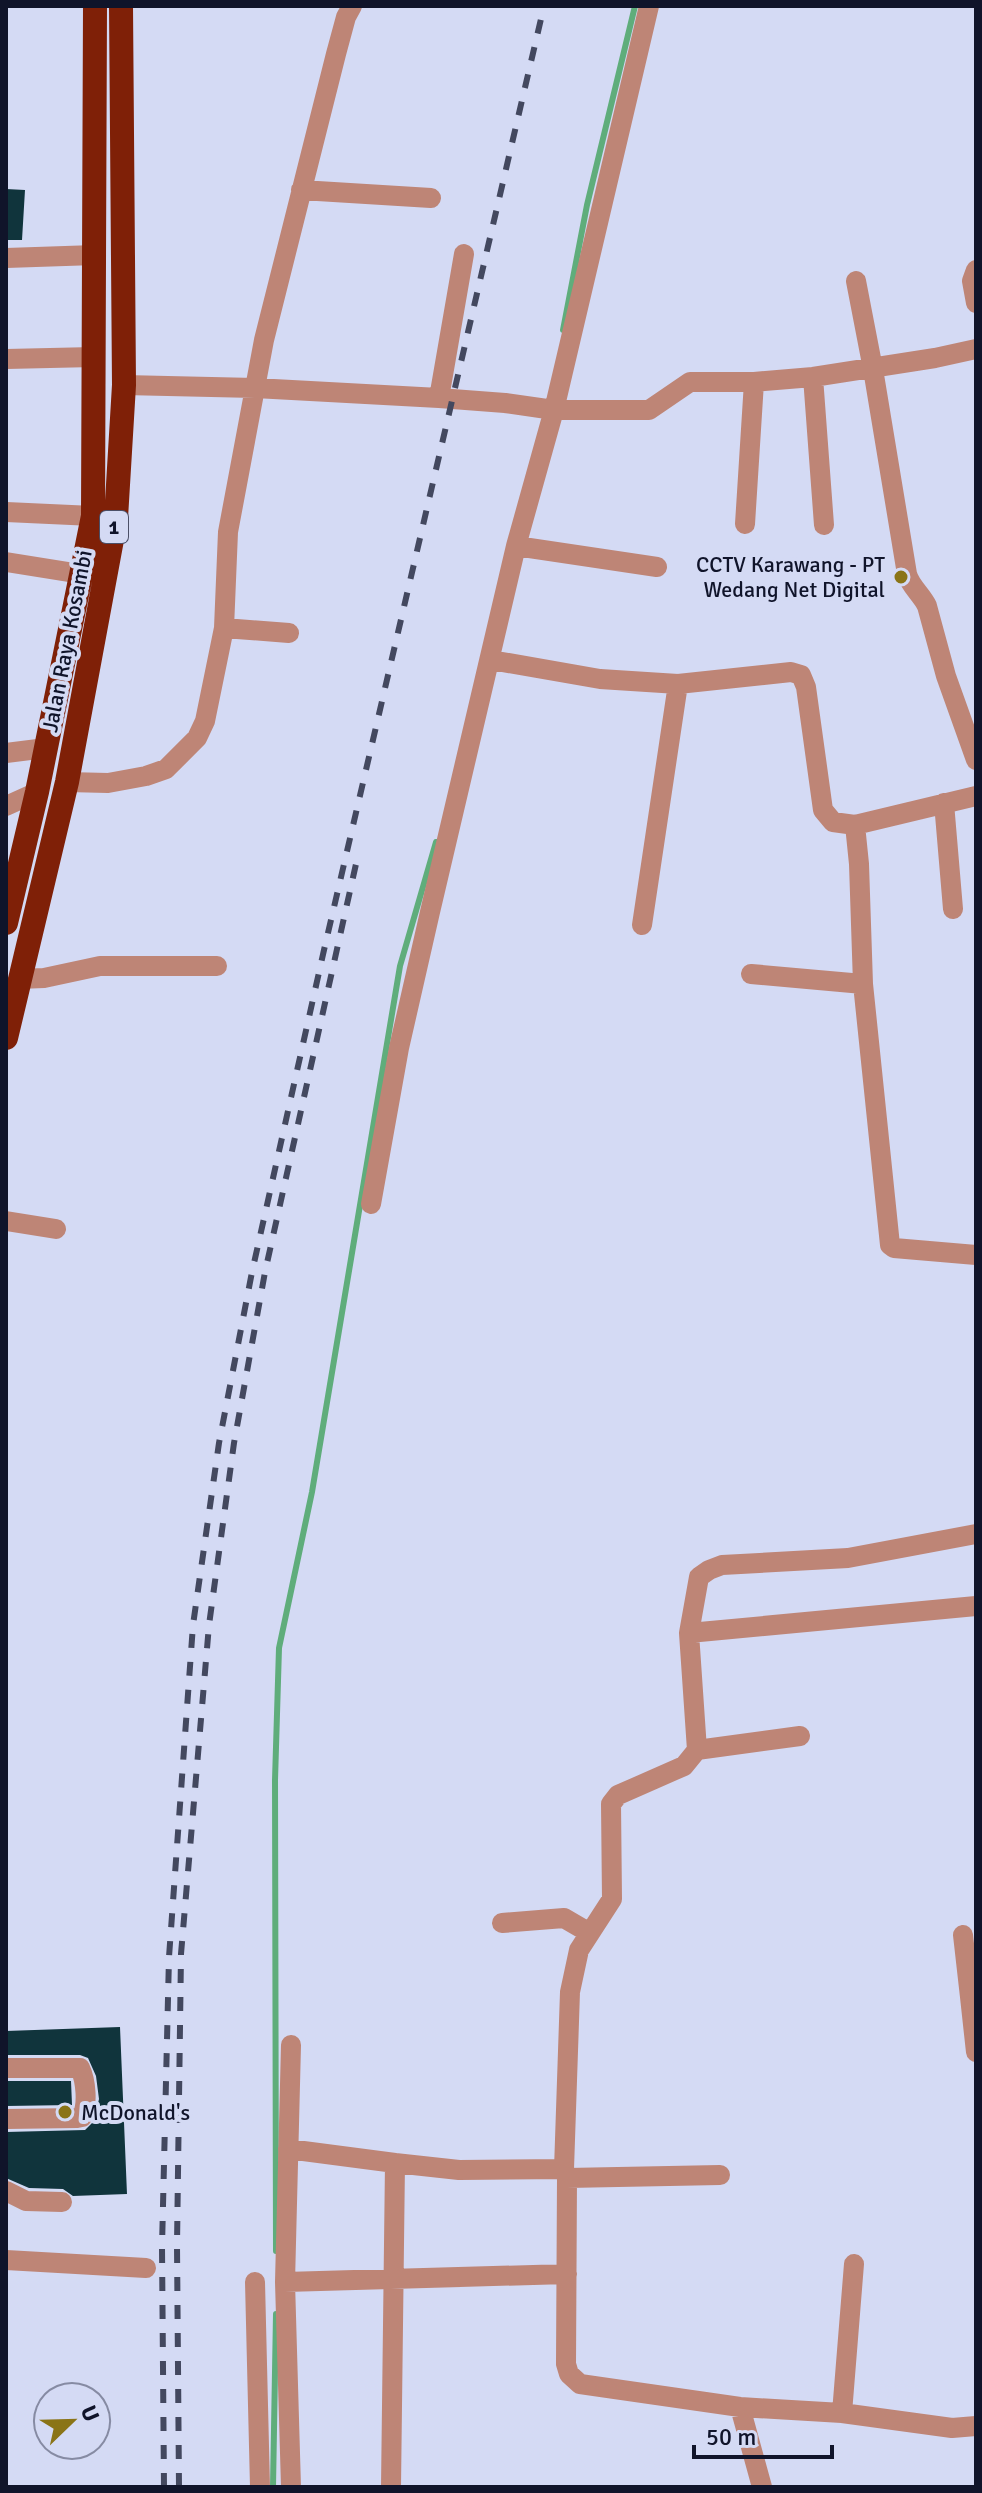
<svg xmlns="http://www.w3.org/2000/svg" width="982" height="2493" viewBox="0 0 982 2493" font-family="Signika,sans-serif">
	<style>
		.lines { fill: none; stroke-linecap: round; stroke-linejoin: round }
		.stream { stroke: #5fad7b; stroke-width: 6 }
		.building { fill: #10343c }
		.minor { stroke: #be8576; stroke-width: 20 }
		.highway { stroke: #7f2007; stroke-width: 24 }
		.rail { stroke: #43485f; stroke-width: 6; stroke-dasharray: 14 14; stroke-linecap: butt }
		.poi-dot { fill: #8a7417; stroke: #d4daf4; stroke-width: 3 }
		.labels { text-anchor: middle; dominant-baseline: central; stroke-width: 8; stroke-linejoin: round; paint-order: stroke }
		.shield { fill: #d4daf4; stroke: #4b4f67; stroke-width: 2 }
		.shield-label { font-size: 20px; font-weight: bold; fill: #10142a }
		.poi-label { font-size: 22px; fill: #10142a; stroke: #d4daf4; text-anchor: end }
		.street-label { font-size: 22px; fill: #10142a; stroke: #d4daf4 }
	</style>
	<rect width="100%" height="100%" fill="#d4daf4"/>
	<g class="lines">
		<path class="stream" d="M563,330l24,-125 48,-199
			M276,2251l-1,-471 4,-132 33,-156 88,-526 36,-124
			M273,2487l3,-173"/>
	</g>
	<path class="building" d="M6,189l19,1 -3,50h-16z
		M120,2027l7,167 -54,2 -10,-7 -34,-1 -23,-10v-46l79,-2 9,-9 5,-22 -3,-23 -8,-18 -8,-3h-74v-24z
		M6,2081h65l1,24 -66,1z"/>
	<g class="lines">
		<path class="minor" d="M649,6l-95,404h95l41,-28h64l59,-5 122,-19 41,-9
			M301,190l130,8
			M6,258l89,-3
			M976,270l-4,11 4,22
			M856,281l17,88 34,205c3,12 15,21 20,32l19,70 30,84
			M6,359l88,-2
			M813,377l11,148
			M124,385l131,3 184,10 66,5 49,7 -38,136 -86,366 -31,136 -28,156
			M439,398l25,-144
			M6,512l87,4
			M745,524l9,-142
			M516,546l141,21
			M6,562l75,12
			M224,628l65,5
			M491,660l109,19 78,5 -36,241
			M678,684l113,-12 10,3 5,12 17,123 10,12 22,3
			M6,753l40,-5
			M67,782l41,1 38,-7 20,-7 31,-31 8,-17 19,-93 4,-96 36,-192 72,-286 10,-37 6,-11
			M976,796l-121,29 4,39 4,120 27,261 4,3 82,7
			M944,803l9,106
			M6,806l31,-14
			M751,974l112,10
			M19,979l25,-1 56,-12h117
			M6,1221l50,8
			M976,1534l-128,24 -126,7 -13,5 -10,7 -10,56 8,117 -13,16 -66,29 -7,9 1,95 -33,51 -9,42 -6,177 3,9 -1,186 3,10 11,10 160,23 102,6 110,15 24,-2
			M689,1633l287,-27
			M697,1750l103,-14
			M502,1923l62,-5 24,14
			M963,1935l7,62
			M976,1997h-6l6,55
			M291,2045l-6,237 6,205
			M6,2068h74c6,13 8,36 2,49l-5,1 -71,1
			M288,2149l107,14
			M567,2178l153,-3
			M6,2191l20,10 36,1
			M6,2260l140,8
			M255,2282l5,205
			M285,2282l282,-8
			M740,2407l22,80
			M842,2413l12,-149
			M391,2487l4,-324 64,7 105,-1"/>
		<path class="highway" d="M6,923l31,-131 56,-276 2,-510
			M6,1038l61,-256 49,-264 8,-133 -3,-379"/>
		<path class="rail" d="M164,2487l-2,-240 7,-290 24,-332 26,-182 33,-171 72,-322 220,-944
			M179,2487l-2,-242 4,-291 28,-329 25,-182 31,-171 93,-417"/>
	</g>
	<g class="poi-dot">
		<circle cx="901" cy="577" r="8"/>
		<circle cx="65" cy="2112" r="8"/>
	</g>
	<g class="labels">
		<rect class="shield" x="100" y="511" width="28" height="32" rx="6"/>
		<g class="shield-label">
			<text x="114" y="527">1</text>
		</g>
		<g class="poi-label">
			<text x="885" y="564">CCTV Karawang - PT<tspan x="885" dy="25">Wedang Net Digital</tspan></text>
			<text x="81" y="2112" text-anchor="start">McDonald's</text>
		</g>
		<g class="street-label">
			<text transform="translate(67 641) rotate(-79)">Jalan Raya Kosambi</text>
		</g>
	</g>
	<rect width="982" height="2493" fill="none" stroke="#10142a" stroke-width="16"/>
	<g transform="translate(72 2421) rotate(67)"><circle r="38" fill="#d4daf4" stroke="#868ba3" stroke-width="2"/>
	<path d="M0-6L14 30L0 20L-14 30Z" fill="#8a7417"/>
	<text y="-12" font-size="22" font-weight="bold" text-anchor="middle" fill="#10142a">U</text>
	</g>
	<path d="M694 2445v12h138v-12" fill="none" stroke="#10142a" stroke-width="4"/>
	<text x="706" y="2445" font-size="24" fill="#10142a" stroke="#d4daf4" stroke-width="6" paint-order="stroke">50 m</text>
</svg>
